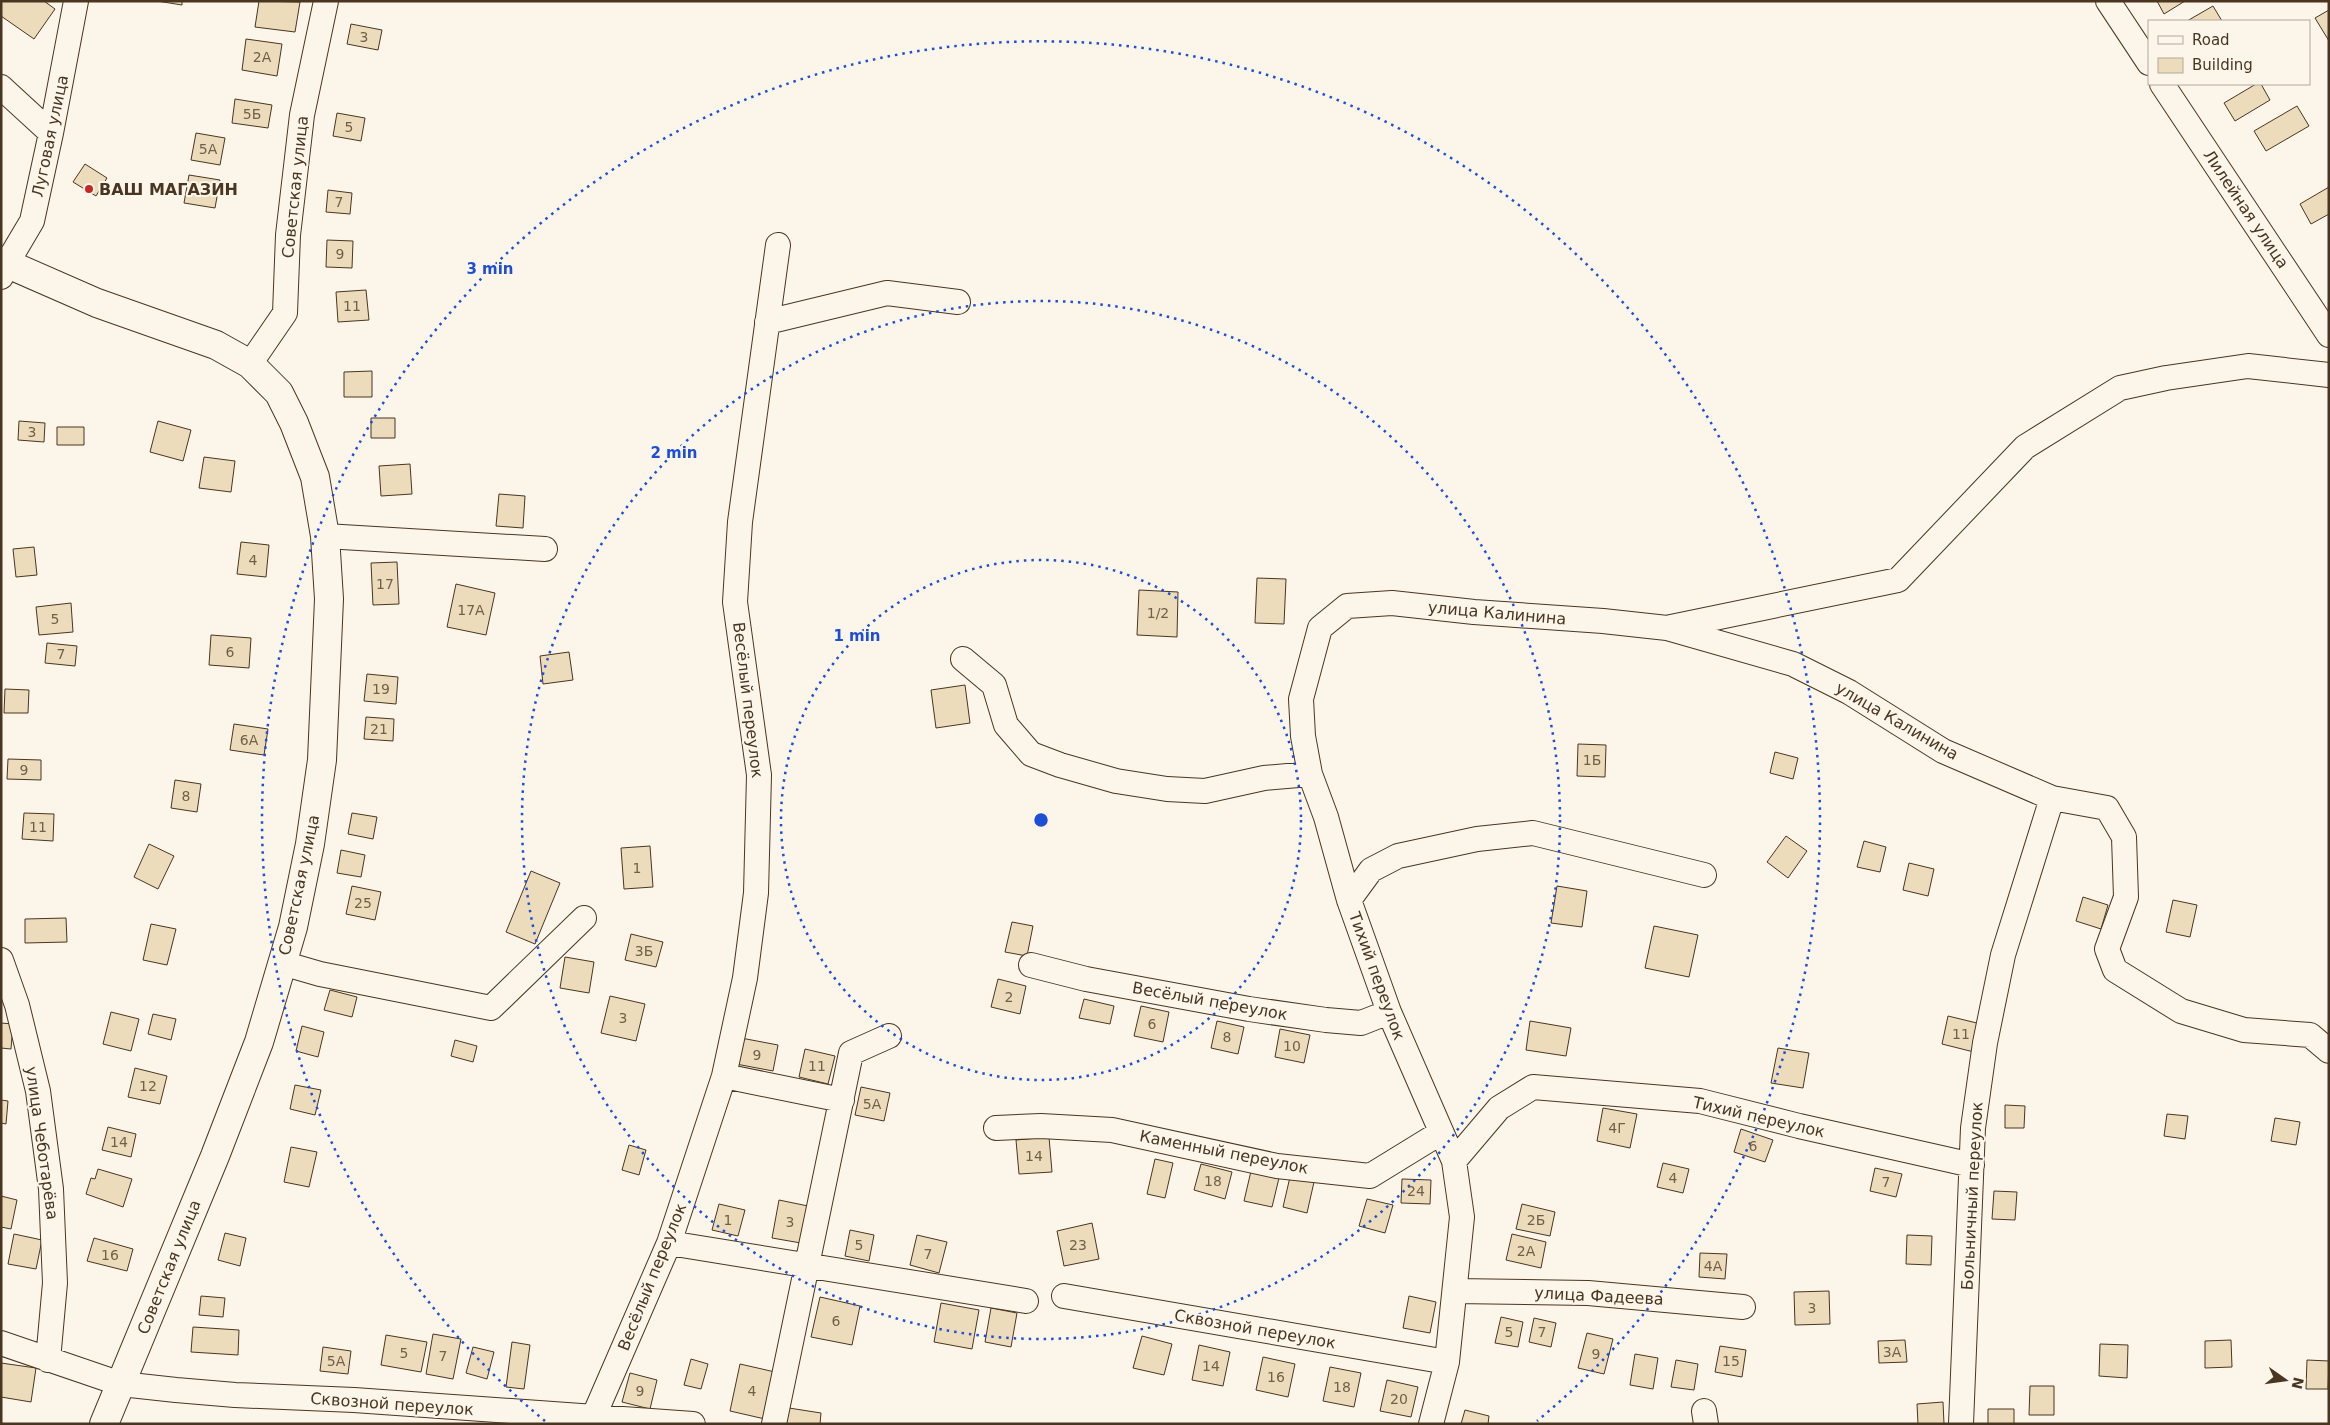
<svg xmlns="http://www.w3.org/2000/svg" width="2330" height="1425" viewBox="0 0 2330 1425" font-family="'DejaVu Sans',sans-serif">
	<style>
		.building { fill: #ecdcbc; stroke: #4a3520 }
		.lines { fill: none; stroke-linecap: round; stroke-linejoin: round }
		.minor-casing { stroke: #4a3520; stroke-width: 26 }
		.major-casing { stroke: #4a3520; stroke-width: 30 }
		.minor { stroke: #fbf6e9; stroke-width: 24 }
		.major { stroke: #fbf6e9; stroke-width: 28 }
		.ring { fill: none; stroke: #1d4ed8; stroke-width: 2.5; stroke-dasharray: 2.5 5 }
		.poi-dot { fill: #c62828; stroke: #fbf6e9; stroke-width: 2 }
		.labels { text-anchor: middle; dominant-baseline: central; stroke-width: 4; stroke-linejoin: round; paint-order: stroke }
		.number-label { font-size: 14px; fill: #725f47 }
		.street-label { font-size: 16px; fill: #4a3520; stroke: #fbf6e9 }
		.poi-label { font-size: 16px; font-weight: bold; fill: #4a3520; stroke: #fbf6e9; text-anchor: start }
		.centre { fill: #1d4ed8; stroke: #fbf6e9; stroke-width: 2.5 }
		.ring-label { font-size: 15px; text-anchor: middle; font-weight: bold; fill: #1d4ed8; stroke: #fbf6e9; stroke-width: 4; stroke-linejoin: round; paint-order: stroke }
	</style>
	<rect width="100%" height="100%" fill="#fbf6e9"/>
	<path class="building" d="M1,1h43l11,8 -21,30 -33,-23z
		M157,1h25v4z
		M259,1l41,1 -5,30 -40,-5z
		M2157,1h28l-21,13z
		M2213,6l9,15h-35z
		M2329,10v31l-14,-23z
		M351,24l31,6 -4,20 -31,-6z
		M246,39l36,5 -5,32 -35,-6z
		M2256,84h5l9,16 -35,21 -11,-18z
		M235,99l37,6 -4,23 -36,-5z
		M2297,106l12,20 -43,25 -12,-20z
		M337,113l28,5 -4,23 -28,-5z
		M196,133l29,5 -5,27 -29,-5z
		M85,164l22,14 -11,18 -23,-14z
		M189,175l31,5 -5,28 -31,-5z
		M2329,187v27l-18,10 -11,-20z
		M328,190l24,3 -2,21 -24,-2z
		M327,240l26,1 -1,27 -26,-1z
		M366,290l3,30 -31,2 -2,-30z
		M372,371v26h-28v-25z
		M371,418h24v20h-24z
		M19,421l26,2 -1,19 -26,-2z
		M158,421l33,9 -8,31 -33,-9z
		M57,427h27v18h-27z
		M204,457l31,4 -4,31 -32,-4z
		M410,464l2,30 -31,2 -2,-30z
		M499,494l26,2 -2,32 -27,-2z
		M241,542l28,3 -3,32 -29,-3z
		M34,547l3,28 -21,2 -3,-28z
		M397,562l2,42 -26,1 -2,-42z
		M1257,578l29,1 -2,45 -29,-1z
		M456,584l39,9 -9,42 -39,-8z
		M1139,590l39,2 -1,45 -40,-2z
		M71,603l2,29 -34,3 -3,-28z
		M211,635l40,3 -2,30 -40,-3z
		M47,643l30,3 -2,20 -30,-3z
		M569,652l4,28 -30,4 -3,-28z
		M367,674l31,3 -2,27 -32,-3z
		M965,685l5,38 -34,5 -5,-38z
		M5,689l24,1 -1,23h-24z
		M366,717l28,2 -1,22 -29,-2z
		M234,724l34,5 -4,26 -34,-5z
		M1578,744l28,1 -1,32 -28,-1z
		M1775,752l23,6 -5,21 -23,-6z
		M8,759l33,1v20l-34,-1z
		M175,780l26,4 -4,28 -26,-4z
		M24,813l30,1 -1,27 -31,-2z
		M352,813l25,4 -4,22 -25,-5z
		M1786,836l21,15 -19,27 -21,-16z
		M1864,841l22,6 -6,25 -23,-5z
		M149,844l25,12 -16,33 -24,-12z
		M650,846l3,41 -29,2 -3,-41z
		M341,850l24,5 -4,22 -24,-4z
		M1909,863l25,6 -6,27 -25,-6z
		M531,871l29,12 -25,61 -29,-12z
		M352,886l29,6 -6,28 -29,-6z
		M1557,886l30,5 -5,36 -31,-4z
		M2083,897l25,8 -7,24 -25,-8z
		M2173,900l24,5 -7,32 -24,-5z
		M66,918l1,24 -42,1v-24z
		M1012,922l21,4 -6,30 -22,-4z
		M151,924l25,5 -9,36 -24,-5z
		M1654,926l44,9 -9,42 -44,-9z
		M631,934l32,8 -7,25 -31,-7z
		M565,957l29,5 -5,31 -29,-5z
		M998,979l28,7 -6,28 -29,-7z
		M330,990l27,7 -5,20 -28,-7z
		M610,996l35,8 -9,37 -35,-8z
		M1084,999l30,7 -4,18 -31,-6z
		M1141,1006l28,6 -6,30 -29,-6z
		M111,1012l28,7 -8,32 -28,-7z
		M153,1014l23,5 -5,21 -23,-6z
		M1948,1016l33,8 -7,28 -32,-8z
		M1217,1021l27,6 -6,27 -27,-6z
		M1530,1021l41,7 -5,28 -40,-6z
		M1,1023l12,1 -2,25 -10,-1z
		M302,1026l22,6 -6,25 -22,-6z
		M1280,1029l30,6 -6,28 -29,-6z
		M741,1038l37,7 -5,26 -37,-7z
		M455,1040l22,6 -4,16 -22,-6z
		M1778,1048l31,5 -6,35 -32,-5z
		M805,1049l30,7 -7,28 -29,-7z
		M135,1068l32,8 -7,28 -32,-7z
		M295,1085l26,5 -6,25 -25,-6z
		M861,1087l29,6 -6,28 -29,-6z
		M1,1100l7,1 -2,23 -5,-1z
		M2005,1105l20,1 -1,22h-19z
		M1603,1108l34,6 -7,34 -33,-7z
		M2167,1114l21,2 -3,23 -21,-3z
		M2275,1118l25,4 -4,23 -25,-4z
		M108,1127l28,7 -5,23 -29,-7z
		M1741,1129l32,11 -8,22 -31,-10z
		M1049,1137l3,35 -33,2 -3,-34z
		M629,1145l17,5 -7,25 -17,-5z
		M291,1147l26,5 -8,35 -25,-5z
		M1155,1159l18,4 -8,35 -18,-4z
		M1663,1163l26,6 -6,24 -26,-6z
		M1201,1164l31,8 -7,27 -31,-9z
		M1875,1168l27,6 -6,23 -26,-6z
		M98,1169l34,10 -9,28 -37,-13 5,-16 4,1z
		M1251,1171l28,7 -7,29 -28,-6z
		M1290,1177l24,5 -7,31 -24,-6z
		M1402,1179l29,1 -1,24 -29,-1z
		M1994,1191l23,1 -2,28 -23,-1z
		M1,1196l16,4 -6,29 -10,-2z
		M1367,1199l26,6 -8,28 -26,-7z
		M779,1200l29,6 -7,37 -29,-5z
		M719,1204l26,6 -7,26 -26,-6z
		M1522,1204l33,8 -5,24 -34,-7z
		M1092,1223l7,36 -35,7 -7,-35z
		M850,1230l24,5 -5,26 -24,-5z
		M225,1233l21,5 -6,28 -22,-6z
		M14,1234l28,6 -6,29 -28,-5z
		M1512,1234l34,8 -5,26 -35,-8z
		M917,1235l30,7 -8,31 -29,-8z
		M1907,1235l25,1 -1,29 -25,-1z
		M94,1238l39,11 -6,22 -40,-10z
		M1700,1253l27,1 -2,25 -26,-2z
		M1829,1291l1,33 -35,1 -1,-33z
		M201,1296l24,2 -2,19 -24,-2z
		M1409,1296l27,6 -6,31 -27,-5z
		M820,1297l40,9 -8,39 -41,-8z
		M941,1303l38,7 -7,39 -38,-7z
		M991,1308l26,5 -6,34 -26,-5z
		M1501,1317l22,5 -5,25 -23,-4z
		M1534,1318l22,5 -5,24 -22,-5z
		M193,1327l46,3 -1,25 -47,-3z
		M1587,1333l26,6 -9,35 -26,-6z
		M433,1334l28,5 -8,40 -27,-5z
		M386,1335l41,7 -6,30 -40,-7z
		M1142,1336l30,8 -8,31 -31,-7z
		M1905,1340l2,22 -28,1 -1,-22z
		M2231,1340l1,27 -27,1v-27z
		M512,1342l18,3 -6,44 -18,-2z
		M2100,1344l28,1 -1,33 -28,-2z
		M1199,1345l31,7 -7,34 -31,-6z
		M1720,1346l26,4 -4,27 -27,-5z
		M323,1347l28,4 -3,23 -28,-3z
		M473,1347l21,5 -7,27 -21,-6z
		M1635,1354l23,4 -5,31 -23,-4z
		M1263,1357l32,7 -7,33 -32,-7z
		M691,1359l17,5 -7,25 -17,-4z
		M1676,1360l22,4 -4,26 -23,-3z
		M2307,1360l22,1 -1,28h-22z
		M1,1363l35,5 -5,34 -30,-5z
		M740,1364l35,8 -10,47 -35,-8z
		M1330,1367l31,6 -7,34 -31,-6z
		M630,1373l27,7 -7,29 -28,-7z
		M1387,1380l31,7 -7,30 -31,-6z
		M2030,1386h24v29h-25z
		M1943,1402l1,22h-26l-1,-20z
		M789,1408l32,5 -1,11h-34z
		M1988,1409h26v15h-26z
		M1465,1410l24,6 -1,8h-27z"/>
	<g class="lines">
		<defs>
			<path id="minor" d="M2108,1l41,62
				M2162,84l167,251
				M1,87l50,46
				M1,277l5,-12 26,-44 19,-88 25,-132
				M767,322l120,-29 71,9
				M250,364l35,-51 3,-78 14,-120 24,-114
				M325,536l220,13
				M1671,627l227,-47 127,-133 95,-59 46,-10 82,-12 81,9
				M963,659l31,26 12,40 25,29 29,11 56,16 51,8 38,2 59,-13 46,-4
				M1349,900l22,-30 27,-14 79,-17 56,-6 171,42
				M1,960l16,45 21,86 13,98 4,94 -7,77
				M282,963l38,11 171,34 93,-90
				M1031,965l55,14 163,30 77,11 35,3 28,-11
				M724,1076l118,24
				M996,1128l45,-2 71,4 165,36 93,10 70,-43
				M1454,1161l45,-53 34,-21 167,14 99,25 173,39
				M669,1243l357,58
				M1455,1291l133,2 155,14
				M1064,1296l383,66
				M1,1343l120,41 55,6 59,5 119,5 339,24
				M1704,1411l2,13
				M593,1418l76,-175 55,-167 21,-98 11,-85 3,-118 -24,-173 5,-80 38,-277
				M774,1424l77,-371 38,-17
				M1431,1424l16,-62 15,-145 -8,-56 -65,-149 -40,-112 -23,-83 -16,-43 -7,-38 -2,-37 19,-71 27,-22 45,-3 82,9 129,9 64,7 126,36 56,28 94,59 109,47 55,10 17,29 2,60 -19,52 8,21 66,41 63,19 66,5 19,16
				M1961,1424l12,-296 12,-85 18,-88 49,-157"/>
			<path id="major" d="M1,261l96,42 119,42 34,19 29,29 15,30 21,54 10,59 4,63 -7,161 -12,84 -17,83 -34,115 -44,114 -111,268"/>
		</defs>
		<use href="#minor" class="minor-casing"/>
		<use href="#major" class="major-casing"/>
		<use href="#minor" class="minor"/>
		<use href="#major" class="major"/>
	</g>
	<g class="ring">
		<circle cx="1041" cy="820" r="260"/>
		<circle cx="1041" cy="820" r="519"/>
		<path d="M545 1421A779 779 0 1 1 1537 1421"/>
	</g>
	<circle class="poi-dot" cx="89" cy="189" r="5"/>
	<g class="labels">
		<g class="number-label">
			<text x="364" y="37">3</text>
			<text x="262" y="57">2А</text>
			<text x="252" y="114">5Б</text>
			<text x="349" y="127">5</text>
			<text x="208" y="149">5А</text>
			<text x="339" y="202">7</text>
			<text x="340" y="254">9</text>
			<text x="352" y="306">11</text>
			<text x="32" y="432">3</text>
			<text x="253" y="560">4</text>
			<text x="385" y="584">17</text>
			<text x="471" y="610">17А</text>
			<text x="1158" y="613">1/2</text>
			<text x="55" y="619">5</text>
			<text x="230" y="652">6</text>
			<text x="61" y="654">7</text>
			<text x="381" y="689">19</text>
			<text x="379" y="729">21</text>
			<text x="249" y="740">6А</text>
			<text x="1592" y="760">1Б</text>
			<text x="24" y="770">9</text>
			<text x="186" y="796">8</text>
			<text x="38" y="827">11</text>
			<text x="637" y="868">1</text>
			<text x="363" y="903">25</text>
			<text x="644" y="951">3Б</text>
			<text x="1009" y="997">2</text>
			<text x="623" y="1018">3</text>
			<text x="1152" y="1024">6</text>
			<text x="1961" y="1034">11</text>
			<text x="1227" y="1037">8</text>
			<text x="1292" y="1046">10</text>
			<text x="757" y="1055">9</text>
			<text x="817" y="1066">11</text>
			<text x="148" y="1086">12</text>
			<text x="872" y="1104">5А</text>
			<text x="1617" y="1128">4Г</text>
			<text x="119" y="1142">14</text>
			<text x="1753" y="1146">6</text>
			<text x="1034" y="1156">14</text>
			<text x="1673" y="1178">4</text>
			<text x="1213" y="1181">18</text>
			<text x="1886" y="1182">7</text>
			<text x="1416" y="1191">24</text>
			<text x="728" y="1220">1</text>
			<text x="1536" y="1220">2Б</text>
			<text x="790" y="1222">3</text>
			<text x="859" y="1245">5</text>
			<text x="1078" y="1245">23</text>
			<text x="1526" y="1251">2А</text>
			<text x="928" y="1254">7</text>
			<text x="110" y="1255">16</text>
			<text x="1713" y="1266">4А</text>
			<text x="1812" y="1308">3</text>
			<text x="836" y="1321">6</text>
			<text x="1509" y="1332">5</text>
			<text x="1542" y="1332">7</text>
			<text x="1892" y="1352">3А</text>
			<text x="404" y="1353">5</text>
			<text x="1596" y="1354">9</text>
			<text x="443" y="1356">7</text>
			<text x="336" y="1361">5А</text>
			<text x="1731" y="1361">15</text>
			<text x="1211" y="1366">14</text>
			<text x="1276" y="1377">16</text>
			<text x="1342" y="1387">18</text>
			<text x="640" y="1391">9</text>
			<text x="752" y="1391">4</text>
			<text x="1399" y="1399">20</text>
		</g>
		<g class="street-label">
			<text transform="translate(50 136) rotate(-78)">Луговая улица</text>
			<text transform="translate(295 187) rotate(-84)">Советская улица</text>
			<text transform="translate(2246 209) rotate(56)">Лилейная улица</text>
			<text transform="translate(1497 613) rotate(5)">улица Калинина</text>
			<text transform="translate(748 700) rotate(83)">Весёлый переулок</text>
			<text transform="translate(1897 721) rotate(30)">улица Калинина</text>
			<text transform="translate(299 885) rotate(-78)">Советская улица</text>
			<text transform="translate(1377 976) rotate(70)">Тихий переулок</text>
			<text transform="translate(1210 1001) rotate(10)">Весёлый переулок</text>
			<text transform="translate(1759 1117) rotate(13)">Тихий переулок</text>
			<text transform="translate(42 1143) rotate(82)">улица Чеботарёва</text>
			<text transform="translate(1224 1152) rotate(11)">Каменный переулок</text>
			<text transform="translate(1972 1196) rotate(-87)">Больничный переулок</text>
			<text transform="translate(169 1267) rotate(-68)">Советская улица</text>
			<text transform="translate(652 1277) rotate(-68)">Весёлый переулок</text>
			<text transform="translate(1599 1296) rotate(3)">улица Фадеева</text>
			<text transform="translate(1255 1329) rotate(10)">Сквозной переулок</text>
			<text transform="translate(392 1404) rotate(4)">Сквозной переулок</text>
		</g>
		<g class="poi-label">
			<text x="99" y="189">ВАШ МАГАЗИН</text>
		</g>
	</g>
	<circle cx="1041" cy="820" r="8" class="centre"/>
	<g class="ring-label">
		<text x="490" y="274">3 min</text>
		<text x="674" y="458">2 min</text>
		<text x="857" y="641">1 min</text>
	</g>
	<rect width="2330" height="1425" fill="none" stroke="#4a3520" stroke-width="5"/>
	<rect x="2148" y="20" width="162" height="65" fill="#fbf6e9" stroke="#b4a999"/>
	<rect x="2158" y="36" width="25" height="8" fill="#fbf6e9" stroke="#b4a999"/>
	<text x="2192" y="45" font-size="15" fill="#4a3520">Road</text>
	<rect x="2158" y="58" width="25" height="15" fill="#ecdcbc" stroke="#b4a999"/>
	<text x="2192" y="70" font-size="15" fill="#4a3520">Building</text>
	<g transform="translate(2285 1380) rotate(104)" stroke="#fbf6e9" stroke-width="4" paint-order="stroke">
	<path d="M0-4L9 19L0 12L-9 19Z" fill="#4a3520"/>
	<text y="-8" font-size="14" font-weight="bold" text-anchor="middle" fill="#4a3520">N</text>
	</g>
</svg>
